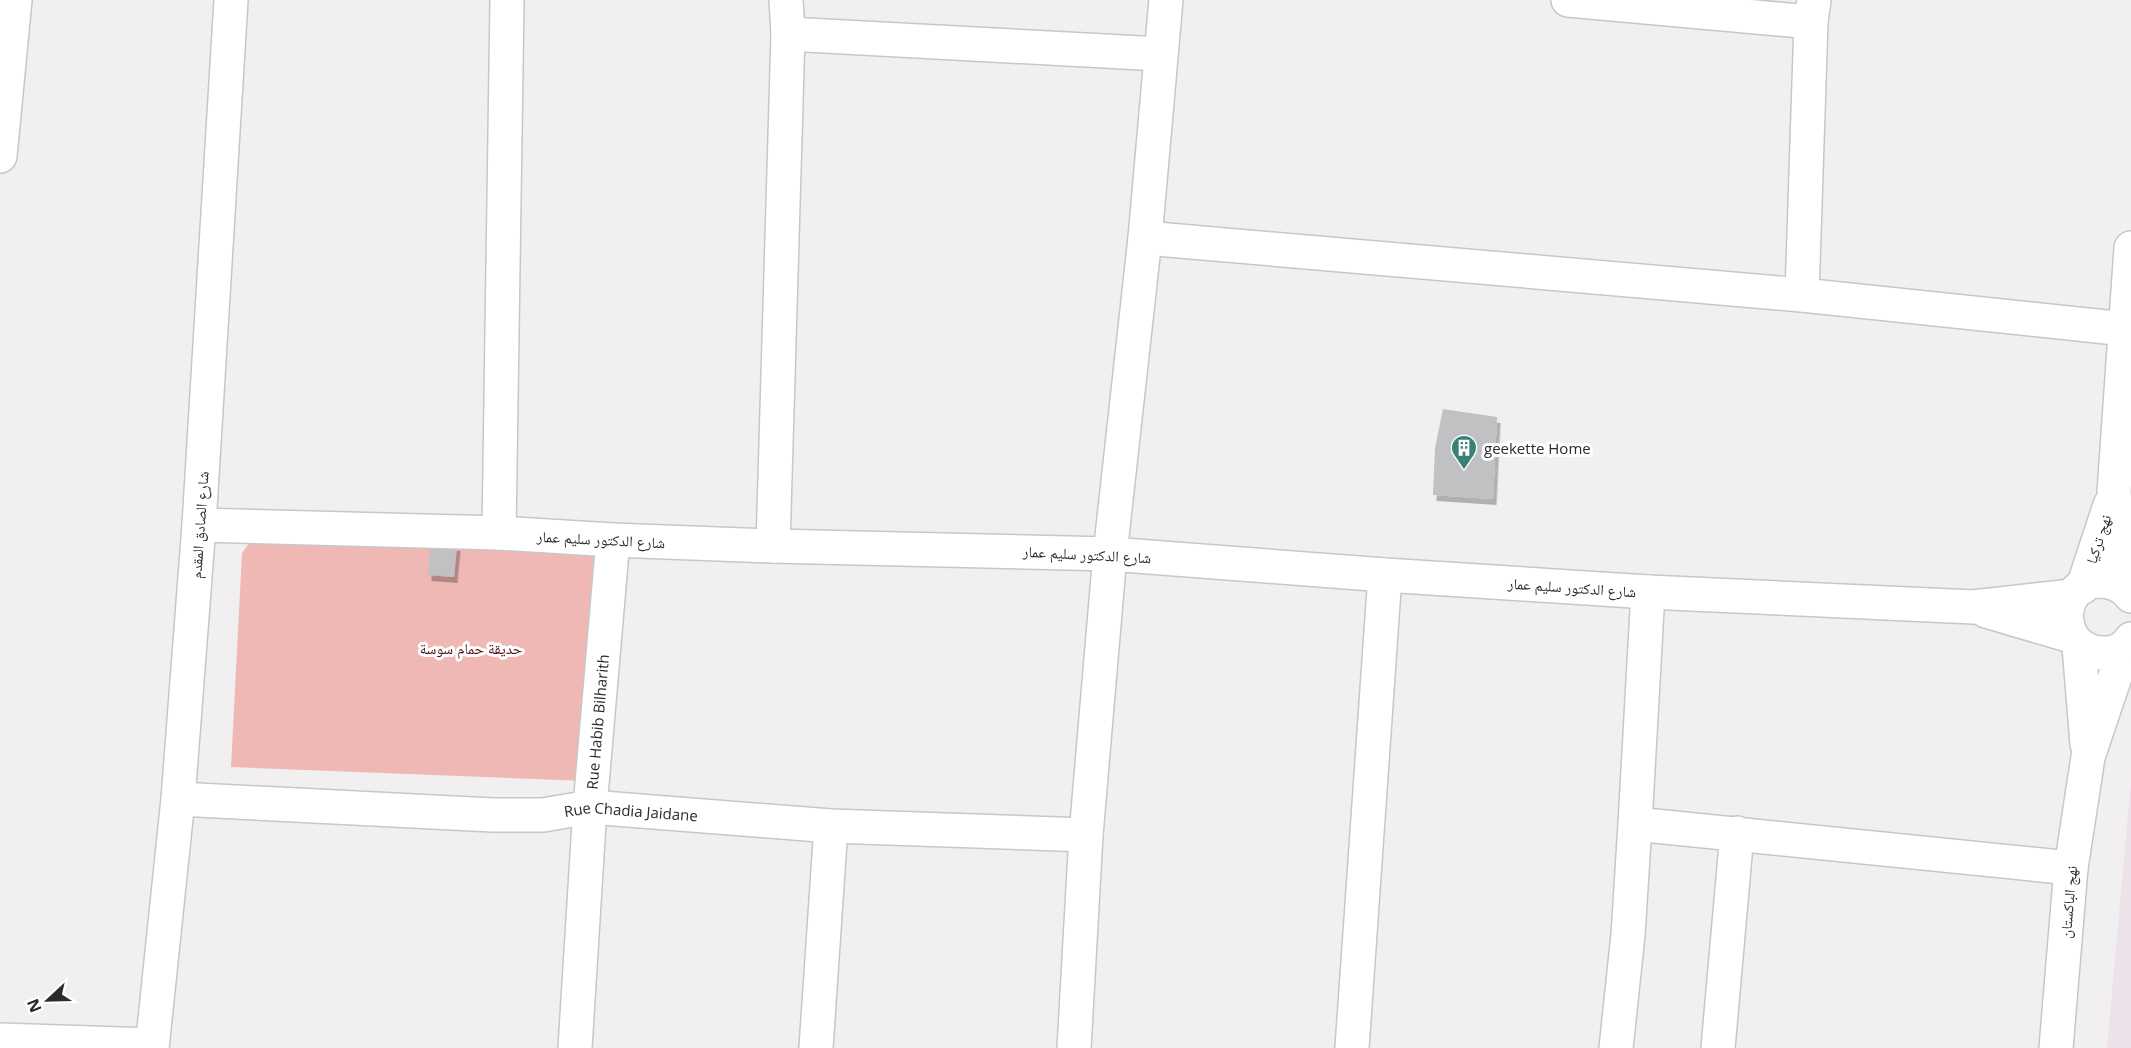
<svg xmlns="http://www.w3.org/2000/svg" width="2131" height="1048" viewBox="0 0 2131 1048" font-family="'Open Sans','Noto Naskh Arabic',sans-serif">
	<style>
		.built { fill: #ebe2ea }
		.green { fill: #f0b8b5 }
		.building { fill: #c1c0c3; filter: url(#shadow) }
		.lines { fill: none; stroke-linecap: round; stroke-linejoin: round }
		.minor-casing { stroke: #c9c6c9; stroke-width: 36 }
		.tertiary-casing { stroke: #c9c6c9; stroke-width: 36 }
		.minor { stroke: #fff; stroke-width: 33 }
		.tertiary { stroke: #fff; stroke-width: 33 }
		.labels { text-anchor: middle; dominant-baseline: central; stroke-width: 6; stroke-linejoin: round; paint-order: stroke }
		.poi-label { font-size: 15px; fill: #2c2b2c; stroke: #fff; text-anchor: start }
		.street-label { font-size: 15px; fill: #2c2b2c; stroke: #fff }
		.park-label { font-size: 15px; fill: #520c11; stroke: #fff }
	</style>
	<defs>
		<filter id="shadow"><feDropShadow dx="3.5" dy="6" stdDeviation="0" flood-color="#0004"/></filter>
	</defs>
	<rect width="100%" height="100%" fill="#f2eff1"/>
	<path class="built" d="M2131,781v267h-24z"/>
	<path class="green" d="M250,542l348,8 -12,231 -355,-14 11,-214z"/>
	<path class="building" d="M1443,409l54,8 -4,82 -60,-4 2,-47z
		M430,543l27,2 -3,32 -26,-2z"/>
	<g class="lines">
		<defs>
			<g id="minor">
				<path d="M1568,0l243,22"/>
				<path d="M788,34l372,20"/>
				<path d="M0,156l15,-156"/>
				<path d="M1145,238l657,57 323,34"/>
				<path d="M1802,295l9,-273 3,-22"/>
				<path d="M199,525l300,8 114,7 160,6 337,8 275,21 263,17 325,15 99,-11"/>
				<path d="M499,533l8,-533"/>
				<path d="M773,546l15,-512 -2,-34"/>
				<path d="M1648,592l-13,232 436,44"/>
				<path d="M1986,611l85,25"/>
				<path id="s1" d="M178,799l314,16h51l47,-8 241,19 255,9"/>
				<path d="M0,1040l152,5"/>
				<path id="s2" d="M575,1048l15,-241 23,-267"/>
				<path d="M816,1048l15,-222"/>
				<path d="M1074,1048l12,-213 24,-281 35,-316 21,-238"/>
				<path d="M1352,1048l33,-473"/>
				<path d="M1616,1048l12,-113 7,-111"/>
				<path d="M1718,1048l19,-215"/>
			</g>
			<path id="tertiary" d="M2083,587l27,-82
				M2123,587l-9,-95 17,-244
				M2131,596c-7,-10 -20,-15 -32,-15 -45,3 -43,72 5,72 11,1 21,-5 27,-14
				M2079,646l8,98
				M152,1048l26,-249 21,-274 32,-525
				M2056,1048l15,-180 17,-111 37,-110"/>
		</defs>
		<use href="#minor" class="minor-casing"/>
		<use href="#tertiary" class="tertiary-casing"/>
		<use href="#minor" class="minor"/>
		<use href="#tertiary" class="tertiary"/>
	</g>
	<defs>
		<symbol id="building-pin" viewBox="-11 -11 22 30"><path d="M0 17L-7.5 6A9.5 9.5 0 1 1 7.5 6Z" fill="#398079" stroke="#fff"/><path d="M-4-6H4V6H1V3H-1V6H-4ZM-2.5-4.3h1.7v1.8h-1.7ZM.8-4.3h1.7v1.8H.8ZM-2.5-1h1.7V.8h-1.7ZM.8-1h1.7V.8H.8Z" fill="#fff"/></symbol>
	</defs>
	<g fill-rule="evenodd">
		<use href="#building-pin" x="1449" y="433" width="30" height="40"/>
	</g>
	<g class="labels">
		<g class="poi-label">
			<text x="1484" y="448">geekette Home</text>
		</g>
		<g class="street-label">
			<text transform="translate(199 525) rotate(-86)">شارع الصادق المقدم</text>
			<text transform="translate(601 539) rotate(3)">شارع الدكتور سليم عمار</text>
			<text transform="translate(2098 539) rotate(-72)">نهج تركيا</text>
			<text transform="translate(1087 554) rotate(3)">شارع الدكتور سليم عمار</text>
			<text transform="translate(1572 587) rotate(4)">شارع الدكتور سليم عمار</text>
			<text stroke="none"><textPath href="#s2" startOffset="327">Rue Habib Bilharith</textPath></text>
			<text stroke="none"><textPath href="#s1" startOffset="454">Rue Chadia Jaidane</textPath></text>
			<text transform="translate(2068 902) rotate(-85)">نهج الباكستان</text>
		</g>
		<g class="park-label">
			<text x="471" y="648">حديقة حمام سوسة</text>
		</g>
	</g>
	<g transform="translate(48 1000) rotate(248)" stroke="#ffffff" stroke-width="4.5" paint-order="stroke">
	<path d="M0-4.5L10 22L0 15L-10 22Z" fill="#2c2b2c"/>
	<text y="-9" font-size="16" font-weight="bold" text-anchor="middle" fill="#2c2b2c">N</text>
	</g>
</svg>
